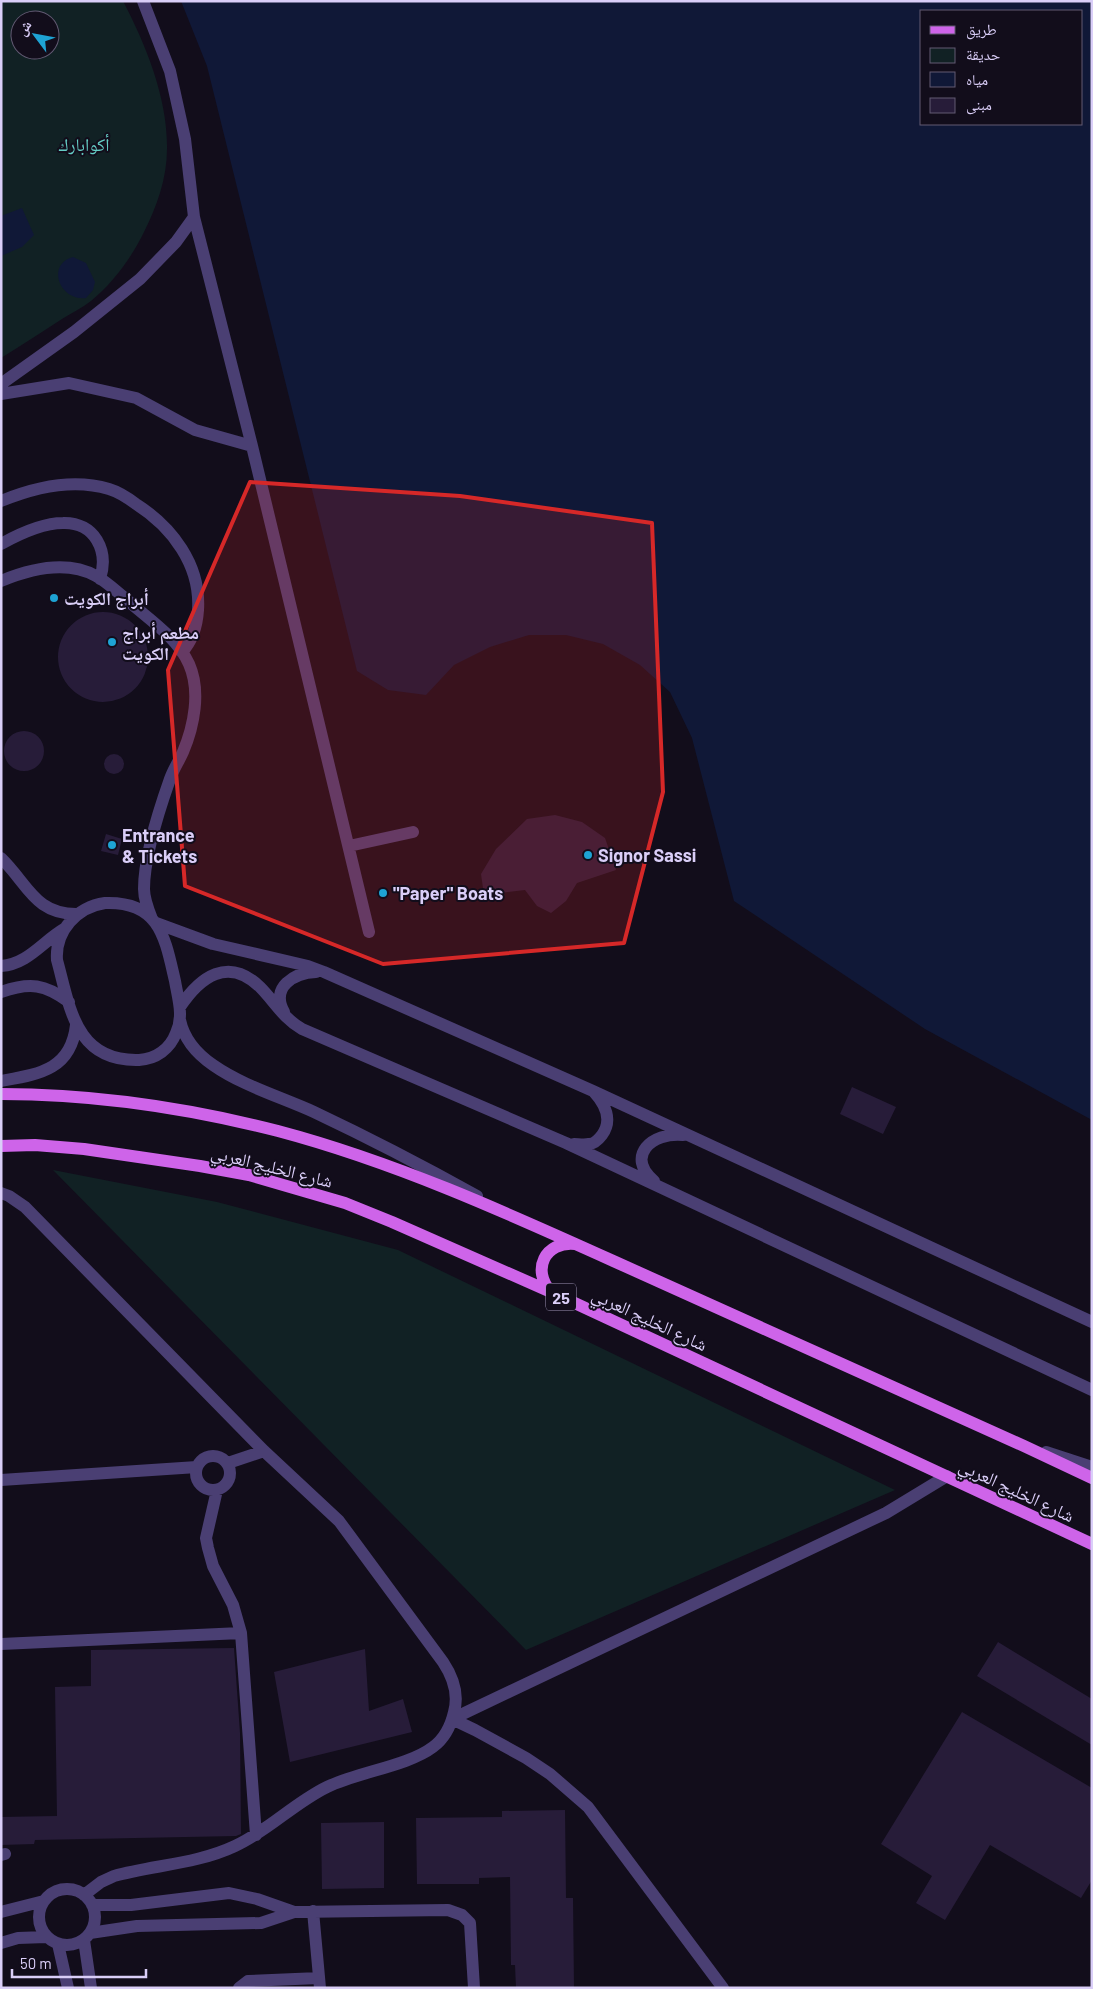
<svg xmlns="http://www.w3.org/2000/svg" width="1093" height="1989" viewBox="0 0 1093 1989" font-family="Barlow,'Noto Naskh Arabic',sans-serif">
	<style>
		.green { fill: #112124; fill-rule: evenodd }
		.water { fill: #101837; fill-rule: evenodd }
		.building { fill: #271c39 }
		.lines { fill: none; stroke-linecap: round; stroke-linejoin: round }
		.minor { stroke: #4a3f73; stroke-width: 12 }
		.major { stroke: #ce64e9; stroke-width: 12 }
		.marked { fill: #d62828; fill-opacity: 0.2; stroke: #d62828; stroke-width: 4; stroke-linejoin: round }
		.poi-dot { fill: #1ea3d4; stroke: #120d1b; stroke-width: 2 }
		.labels { text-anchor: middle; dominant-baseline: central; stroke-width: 4; stroke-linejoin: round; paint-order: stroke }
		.shield { fill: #120d1b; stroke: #9e94b6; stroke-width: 1 }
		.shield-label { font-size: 16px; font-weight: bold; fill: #dacef8 }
		.park-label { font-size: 18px; fill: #65cdc5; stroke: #120d1b }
		.poi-label { font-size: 18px; font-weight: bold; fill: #dacef8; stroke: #120d1b; text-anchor: start }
		.street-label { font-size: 18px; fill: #dacef8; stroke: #120d1b }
	</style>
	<rect width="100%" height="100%" fill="#120d1b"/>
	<path class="green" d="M1,1h122c23,44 45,98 44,148 0,29 -10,57 -23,83 -12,25 -31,51 -53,69 -9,7 -20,12 -29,18 -20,13 -40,26 -61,39zM20,20h30v30h-30z
		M53,1170l164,32 181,48 497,240 -369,160z"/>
	<path class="water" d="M181,1h911v1119l-167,-91 -191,-128 -42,-163 -22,-46 -30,-27 -37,-21 -37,-9h-37l-39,12 -36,18 -28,30 -38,-5 -31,-19 -150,-605zM922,11h160v113h-160z
		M22,208l12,27 -12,12 -21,9v-40z
		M73,257l13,6 9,19 -2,8 -7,8c-27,3 -40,-34 -13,-41z"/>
	<path class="building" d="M58 657a45 45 0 1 1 90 0a45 45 0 1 1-90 0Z
		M4 751a20 20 0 1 1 40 0a20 20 0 1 1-40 0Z
		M104 764a10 10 0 1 1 20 0a10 10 0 1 1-20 0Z
		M555,815l27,7 23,16 11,32 -39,13 -11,18 -15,12 -14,-7 -12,-16 -41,5 -3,-21 15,-25 31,-30z
		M106,834l16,5 -4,16 -17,-4z
		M852,1087l44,20 -13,27 -43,-20z
		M998,1642l94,57v46l-115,-69z
		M234,1648l6,85 1,101 -5,2 -201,4 -1,4 -33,1v-28l56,-1 -2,-129 36,-1v-36z
		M365,1649l4,62 34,-12 9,33 -122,30 -16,-90z
		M962,1712l130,76v92l-11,18 -91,-53 -45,75 -29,-17 16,-27 -51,-32z
		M565,1810l1,88h7l1,90h-58l-1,-23h-4l-1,-88 -31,1v6h-62l-1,-66 86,-1v-6z
		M384,1822v66l-62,1 -1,-66z"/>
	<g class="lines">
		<path class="minor" d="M143,1l27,70 15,68 9,78 58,229 117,486
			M1,384l73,-52 66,-53 36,-37 18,-25
			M1,394l68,-11 67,15 59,32 57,16
			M1,501c34,-14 72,-23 108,-12 10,3 19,9 27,15 36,23 65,61 62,106 -1,16 -5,30 -16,42
			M1,544c18,-10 41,-21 62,-21 32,-1 46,28 37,56
			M1,581c29,-12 66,-21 95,-5 11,6 20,15 30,23 21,19 51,38 63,65 12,27 5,62 -6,88 -4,9 -10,18 -13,27 -11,31 -26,78 -26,110 0,10 4,20 8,30
			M349,846l64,-14
			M1,858c27,26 34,57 77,56
			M105,903c55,-2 60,35 70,78 3,18 9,35 1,52 -6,16 -20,26 -37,27 -64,2 -69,-53 -82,-100 -2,-29 20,-53 48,-57z
			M156,923l57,21 95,22 16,6 269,119 499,231
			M1,966c27,-2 41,-24 63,-37
			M1,992c29,-10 44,-8 68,10
			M180,1007c20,-30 48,-51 80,-20 14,14 24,32 42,42l264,114 526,247
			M284,1012c-14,-25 10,-39 32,-40
			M180,1020c4,19 17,34 33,45 30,21 68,32 101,47 55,26 109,54 163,84
			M1,1081c38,-7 70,-11 75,-56
			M574,1144c4,0 10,1 15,0 6,0 10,-5 13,-9 11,-15 3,-31 -8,-43
			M654,1181c-29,-25 -2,-49 29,-46
			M1,1193l8,3 16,11 239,244 75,70 104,141c10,15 16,32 11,50 -3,13 -10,27 -21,35 -25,19 -75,25 -106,40 -33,16 -59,44 -92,59 -38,18 -81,19 -121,30l-13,6 -17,13
			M1046,1452l46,15
			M196 1473a17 17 0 1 1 34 0a17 17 0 1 1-34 0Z
			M228,1463l36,-12
			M1,1480l196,-13
			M217,1490l-11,48 2,10 5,18 20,39 8,28 15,202
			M1,1644l240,-11
			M452,1719l434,-206 61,-37
			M452,1719l23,11 51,28 24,16 38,33 135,181
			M1,1855l4,-1
			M39 1917a28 28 0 1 1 56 0a28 28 0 1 1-56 0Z
			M92,1905h39l98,-12 28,6 37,13
			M313,1911l7,77
			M1,1912l43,-11
			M90,1933l47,-7 124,-3 33,-11 154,-2 14,5 8,8 4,65
			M84,1940l7,48
			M1,1943l17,-5 28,-1
			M58,1944l10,44
			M239,1988l9,-7 71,-3"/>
		<path class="major" d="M1,1094c93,0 187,14 277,37 132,35 257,95 382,151 121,55 243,109 364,164l68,32
			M1,1146l34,-1 49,4 116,17 49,9 96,28 47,19 159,70 541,252
			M551,1292c-20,-22 -6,-51 24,-48"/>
	</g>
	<path class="marked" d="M250,482l210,14 192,27 11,269 -39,151 -241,21 -198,-78 -17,-216z"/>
	<g class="poi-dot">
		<circle cx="54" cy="598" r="5"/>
		<circle cx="112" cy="642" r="5"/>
		<circle cx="112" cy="845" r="5"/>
		<circle cx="588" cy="855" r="5"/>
		<circle cx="383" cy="893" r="5"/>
	</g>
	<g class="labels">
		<rect class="shield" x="546" y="1283.5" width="30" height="27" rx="4"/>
		<g class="shield-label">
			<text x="561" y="1297">25</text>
		</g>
		<g class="park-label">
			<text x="84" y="144">أكوابارك</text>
		</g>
		<g class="poi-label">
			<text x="64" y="598">أبراج الكويت</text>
			<text x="122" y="632">مطعم أبراج<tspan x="122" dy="21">الكويت</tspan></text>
			<text x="122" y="835">Entrance<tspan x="122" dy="21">&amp; Tickets</tspan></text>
			<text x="598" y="855">Signor Sassi</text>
			<text x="393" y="893">"Paper" Boats</text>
		</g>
		<g class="street-label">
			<text transform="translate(272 1166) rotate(14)">شارع الخليج العربي</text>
			<text transform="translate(650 1319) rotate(25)">شارع الخليج العربي</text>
			<text transform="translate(1017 1490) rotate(25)">شارع الخليج العربي</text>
		</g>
	</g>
	<rect width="1093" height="1989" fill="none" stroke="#dacef8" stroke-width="5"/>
	<rect x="920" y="10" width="162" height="115" fill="#120d1b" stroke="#625a73"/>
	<rect x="930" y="26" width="25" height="8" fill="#ce64e9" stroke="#625a73"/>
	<text x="966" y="35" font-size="15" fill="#dacef8">طريق</text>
	<rect x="930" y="48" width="25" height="15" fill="#112124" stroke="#625a73"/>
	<text x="966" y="60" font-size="15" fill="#dacef8">حديقة</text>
	<rect x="930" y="72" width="25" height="15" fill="#101837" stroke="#625a73"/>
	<text x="966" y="85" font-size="15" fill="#dacef8">مياه</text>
	<rect x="930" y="98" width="25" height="15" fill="#271c39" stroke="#625a73"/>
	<text x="966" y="110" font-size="15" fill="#dacef8">مبنى</text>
	<g transform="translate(35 35) rotate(302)"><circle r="24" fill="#120d1b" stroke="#625a73"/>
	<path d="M0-4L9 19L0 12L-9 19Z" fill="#1ea3d4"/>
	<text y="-8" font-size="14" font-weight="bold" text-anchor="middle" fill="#dacef8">ش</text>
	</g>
	<path d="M12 1969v8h134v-8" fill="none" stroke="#dacef8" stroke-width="2.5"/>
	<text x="20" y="1969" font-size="15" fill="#dacef8" stroke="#120d1b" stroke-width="4" paint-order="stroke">50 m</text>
</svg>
